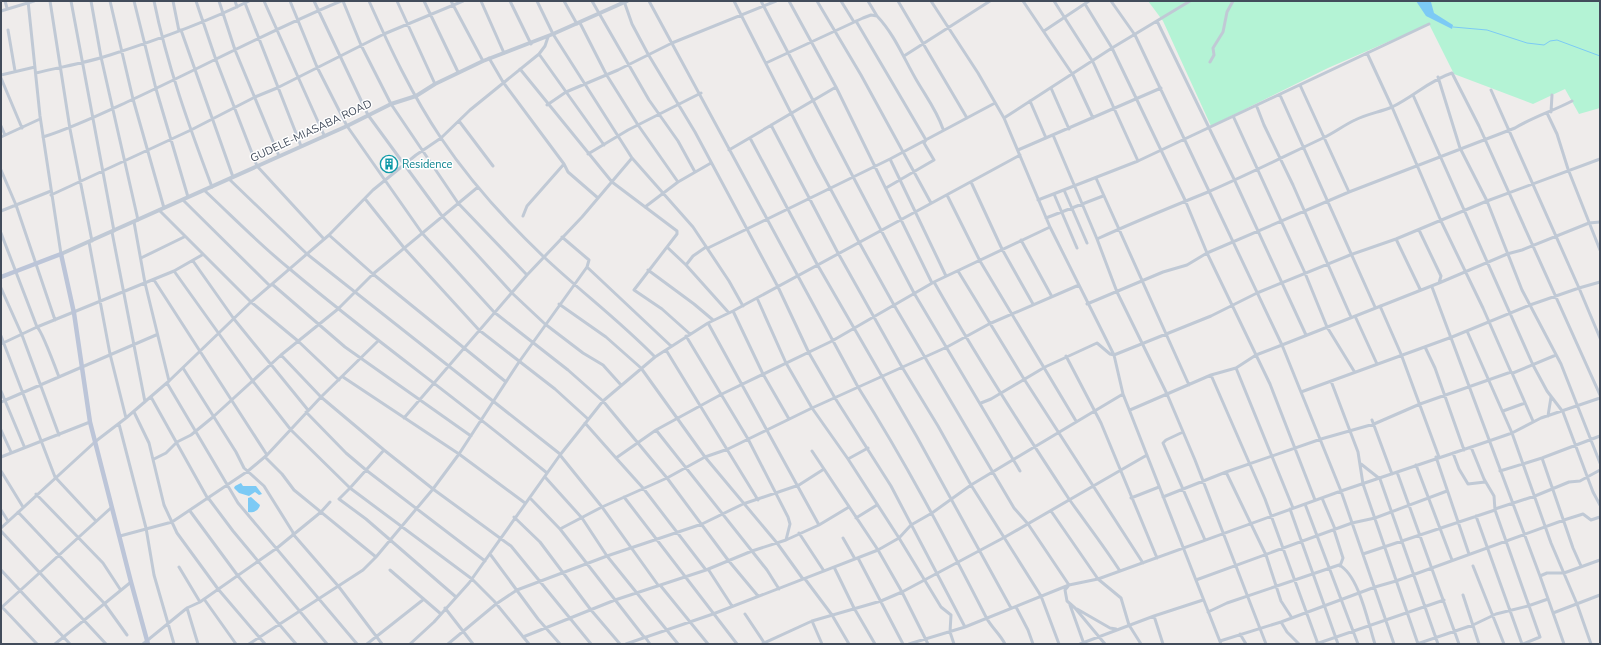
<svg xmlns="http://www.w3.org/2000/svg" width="1601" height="645" viewBox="0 0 1601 645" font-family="'Nunito Sans',sans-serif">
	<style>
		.green { fill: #b4f3d5 }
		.water { fill: #7ccaf5 }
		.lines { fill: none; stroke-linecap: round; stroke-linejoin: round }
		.stream { stroke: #7ccaf5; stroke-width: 1 }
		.minor { stroke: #c0c9d5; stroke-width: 3 }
		.tertiary { stroke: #c0c9d5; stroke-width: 4 }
		.secondary { stroke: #bcc5d8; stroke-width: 4.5 }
		.labels { text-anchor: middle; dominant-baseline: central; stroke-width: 3; stroke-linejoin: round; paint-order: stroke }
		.street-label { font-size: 11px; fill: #424c5b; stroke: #fff }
		.culture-label { font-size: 11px; fill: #0d838f; stroke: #fff; text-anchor: start }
	</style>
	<rect width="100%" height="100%" fill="#efeceb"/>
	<path class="green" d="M1148,1h452v107l-21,6 -14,-25 -32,15 -79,-30 -25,-50 -101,44 -117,58 -48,-105z"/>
	<path class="water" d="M1416,1l15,1 3,11 19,12 -1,4 -26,-13z
		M241,483l2,3h13l6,8 -3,1 -4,-3 -6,4 -10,-3 -5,-5 1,-2z
		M251,497l9,8c-1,5 -6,8 -12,7v-14z"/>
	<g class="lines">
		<path class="stream" d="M1453,27l34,3 40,13 17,2 6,-4 7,-1 43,16"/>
		<path class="minor" d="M5,1l2,7
			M28,1l12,115 21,138
			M50,1l20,128 22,112
			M71,1l43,230
			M91,1l10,56 37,163
			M110,1l23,98 31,109
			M134,1l22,88 32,108
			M154,1c13,64 35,125 58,186
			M173,1l6,30
			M196,1l20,59 41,106 67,73
			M219,1l16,49 44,106
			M235,1l2,6
			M264,1l60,134
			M290,1l27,66 30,59 75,107 72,79 74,58 35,31 64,77 61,82 30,36
			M314,1l54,114 74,101 70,77 33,31 38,29 20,12 18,20
			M343,1l18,44 30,59 67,99 69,72 55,-58 50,-59
			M369,1c21,47 43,94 72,137 29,43 65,83 103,119 36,34 76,64 111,100
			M397,1l38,83
			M424,1l34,71
			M451,1l32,60
			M481,1l23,52
			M510,1l21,43
			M537,1l16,33 79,124 61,69 36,54 14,25
			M564,1l13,23
			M592,1l57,99 29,41 17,31
			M624,1l8,23 16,30 47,78 83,155 31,66 26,45 56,88 74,141
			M649,1l209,386c47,74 88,152 128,230 5,10 14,17 19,27
			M734,1l82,161 43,80 35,63 120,203 14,16 41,61 -4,5 2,11 8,7 30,36
			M761,1l153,292 106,178
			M789,1l47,86 96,196
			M817,1l44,74 70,128
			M841,1l13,21
			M868,1l9,15
			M898,1l69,117
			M931,1l47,72 26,45 46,109 64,128 9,39 98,250
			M1023,1l50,74 20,43
			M1054,1l39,61 45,99
			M1111,1l24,34 147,310 59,146 53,153
			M245,3l56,143
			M1085,4l27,44 73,152 22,53 63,131 45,116
			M1,11l33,-10
			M856,21l70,119 -2,3 10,17 -48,28
			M1157,21l77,158 72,156
			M580,23l26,51 32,51 40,57
			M8,30l7,41
			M181,30l52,147
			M1044,31l45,-30
			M1367,53l25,54 49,114 42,87 28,64 2,1 43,-18
			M539,54l65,91
			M904,56l86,-55
			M489,58l14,24 61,82 4,8 30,26
			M1210,62l4,-7 -1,-7 10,-16 4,-20 6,-11
			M766,63l97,-45 8,-3 6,1c18,19 27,43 40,65 10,17 20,30 26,48
			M520,69l92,113 65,49v3l-43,56 28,19 28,25
			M36,73c24,-6 50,-10 74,-18 47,-15 95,-32 139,-54
			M1,75l34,-8
			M1438,77l22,71 27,53 35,89 39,74 39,99
			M1,78l21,50
			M1300,85l49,107
			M1051,88l18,41
			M1280,95l95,212
			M1413,95l120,270 14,26 16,21 30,80 7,13
			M1030,101l16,37
			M547,105l19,-13 52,-22 54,-27 104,-42
			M1257,107l7,18 29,60 58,132
			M1551,112l1,-17
			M1547,113l10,21 11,35 32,81
			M1004,118l108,-70 78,-47
			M1234,118l71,155 22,54 27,44
			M459,121l34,45
			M771,125l67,128 64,114 36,59 33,59 70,111 18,48
			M1,126l4,9
			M1053,135l44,104 20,53 50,102 28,66 71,184
			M1,137l39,-18
			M43,137c29,-9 56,-22 84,-35 72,-33 141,-71 214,-101
			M750,138l67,126 100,173 94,171 5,-1 12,23 5,14
			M729,150l107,-63
			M1018,150l143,-62
			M588,154l40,-24 73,-37
			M890,159l56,117
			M1,170l15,35 39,115
			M1096,178l93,207
			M229,179l78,75 253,200
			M971,182l31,67 31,55
			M204,190c29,27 56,55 87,80 83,70 172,133 256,203
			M1064,190l23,53
			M1054,194l23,54
			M51,195l140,-65 64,-33 22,-9 107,-54 79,-33
			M947,195l33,66 96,160
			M183,200l87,86
			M366,200l39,49 74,81 76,59 33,30
			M1038,200l100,-39 291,-137
			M645,207l33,-25 33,-19
			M159,210l92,92 47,39 41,39
			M1,211l50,-20
			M523,216l4,-10 37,-42
			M1046,218l57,-22
			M134,222l11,61 24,98
			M112,232l33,170
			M1,233l36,94c4,3 19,42 22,50
			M329,235l44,39 133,108
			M1097,239c37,-17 74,-32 111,-47 39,-17 77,-36 115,-54 11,-5 21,-13 32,-18 12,-6 25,-8 37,-13 21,-10 38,-27 60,-34l27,53 121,269
			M1396,239l24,50
			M1021,240l30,55
			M89,242l21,112 16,64
			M667,247l19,18 43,48
			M141,258l43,-21
			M193,261l41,58 74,91
			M686,265l7,-9 13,-9 2,1 182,-89 105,-56
			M587,267l84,79
			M648,270l46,34 19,16
			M174,271l78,109 39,50 59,58 -11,11 27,20 90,78
			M958,271l66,108 119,184
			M154,280l113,175
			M934,282c42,74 88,146 135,217 17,24 35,47 51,72
			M1600,282l-21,6 21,50
			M1439,283l68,-29 15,-4 67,-27 11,-1
			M272,284l73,63 126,89
			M1432,287l108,289 24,68
			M1,288l21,47 37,100
			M757,298l29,65 26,45 36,51 51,79 42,69 10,8 -1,17 4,12
			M559,304l47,33 35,31 64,89 72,86 26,36
			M1087,304l76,-32 24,-7 20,-12 142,-61 166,-64c18,-11 38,-17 57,-27
			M1380,306l21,48 38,103
			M733,311l30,63 26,45
			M1355,316l22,48
			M708,323l111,202
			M1467,331l45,102 39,110 26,61 14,40
			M1,336l54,141 41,44
			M686,336l62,103 40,78 2,7 -4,16
			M1,344l36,-17 137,-56 28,-16
			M1425,347l10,21 29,82
			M666,350l92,150
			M281,355l40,42 63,53 49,39 78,57 80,98
			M1066,356l35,67 56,135
			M183,368l53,84 8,16 20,18 30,48
			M1236,368l57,140
			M1512,373l21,48
			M1211,375l54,124 53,145
			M343,377l116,77 66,49
			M1331,381l27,71 5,32 55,160
			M167,383l71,120 119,141
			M1,391l23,55
			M1301,392l151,-55 78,-32 49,-17 -88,-198
			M151,397l57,102
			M1,402l155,-67
			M981,403l10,-4 54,-32 52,-24 13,11 4,1 97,-39 46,-23 93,-38 46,-16 91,-38 113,-42
			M1130,410l81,-35 25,-7 20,-13 26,-10 157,-62 2,-7 -22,-46
			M1503,411l22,-8
			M134,412l15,31 15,62 13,28 41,56 47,55
			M306,412l40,41 20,17 119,91
			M1548,416l3,-19
			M404,418l123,-143
			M1372,420l20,54
			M585,423l31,35
			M119,424l27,104 8,47 20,69
			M1,430l10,22
			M656,430l111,140 12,19
			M1183,432l-17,8 -3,3 42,97
			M1471,447l13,32 10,17 1,14 45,127 -17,7
			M384,450l-34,38 122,91 22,22 35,43
			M812,451l66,99 24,42 26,52
			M1453,453l6,16 9,15 17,-2
			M560,455l42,52 56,78
			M1,457l89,-35
			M265,457l17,17 12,16 82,67
			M1436,457l33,97
			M1542,458l31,90 8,18
			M154,459l12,-6 11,-11 14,-7 22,-18 68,-62 57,-46 35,-35 105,-87
			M848,459l20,-11
			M1361,464l19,15 58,165
			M1416,465l36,95
			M1,471l22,36
			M1500,471l42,-13 58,-22
			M1226,472l40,83 15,46 11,17
			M1397,472l62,172
			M545,477l37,41 25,38 71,88
			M36,494l67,69 17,26
			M624,497l113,147
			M1163,497l63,-25 95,-33 53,-15 46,-20 91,-32
			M530,498l30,31
			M1131,498l28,-11
			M1322,498l13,31
			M209,499l24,32 94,113
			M1305,504l53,140
			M1290,509l48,135
			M1495,509l40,-13 34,-14 11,-1 20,-11
			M1,510l7,11
			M190,511l48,65 58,68
			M1051,511l47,68 23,19 8,27 12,19
			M18,512l86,91 23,32
			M1476,516l46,128
			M514,517l26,25 51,68 29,34
			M856,518l21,-13
			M1,528l95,-87 30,-23 43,-37 82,-79 78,-67 44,-45 43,-35 25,-17 29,-28 69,-56 6,-8 3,-9
			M1334,530l9,28 -3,8
			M1,531l105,113
			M799,533l25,38
			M293,534l46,53 43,57
			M120,536l52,-14 76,-51 19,-16 54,-58 57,-56
			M843,538l12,21
			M490,554l48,65 22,25
			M1363,554l132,-44
			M858,558l45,86
			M1473,566l31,78
			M179,567l21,35
			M834,567l20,41 21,36
			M708,569l24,37
			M1,570l69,74
			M390,570l51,44
			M706,570l-63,-82 -27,-30 40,-28 66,-36 110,-53 102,-59 116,-55
			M1540,576l7,-3h17l36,-13
			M805,579l27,36 17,29
			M1196,580l156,-57 23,-5 72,-27
			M660,585l48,59
			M1463,595l16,49
			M204,599l32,45
			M1070,605l14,39
			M187,608l11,36
			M445,608l28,36
			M1077,609l33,19 6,1
			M1208,612l19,-9 112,-38c20,10 29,58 36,79
			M1553,613l47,-18
			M745,614l20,30
			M1154,616l9,28
			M812,621l10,23
			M1281,622l6,10 12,12
			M1240,634l6,10
			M523,637l92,-37 91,-30 46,-19 34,-11 33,-15 30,-18
			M644,637l-84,-108 42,-22 65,-29 38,-21 23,-8 84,-41 135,-61 42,-23 90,-39
			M645,637l5,7
			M1220,641l61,-19 94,-35 21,-6 168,-61 19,-6 8,6 9,-3
			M37,644l-35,-37 110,-100
			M55,644l76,-62
			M143,644l44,-36 13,-6 77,-54 44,-36 9,-10
			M249,644l114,-74 13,-13 57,-68 26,-35 60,-92 68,-95 2,-7 -27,-23
			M367,644l57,-45
			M410,644l24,-22 35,-39 91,-128 43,-54 52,-44 53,-34 25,-12 287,-156
			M448,644l48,-40 21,-14 90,-34 95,-32 41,-20 56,-19 25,-16
			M626,644l87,-30 165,-64 21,-12 12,-13 21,-12 39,-28 152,-91
			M762,644l50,-23 69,-20 21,-9 103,-55 142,-82
			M909,644l56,-17 104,-42 29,-6 243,-88 148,-50 23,-8 29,-15 59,-20
			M1080,644l74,-28 49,-16
			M1316,644l128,-44
			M1417,644l56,-19 23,-11 32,-8 20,-7"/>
		<path class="tertiary" d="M61,254l286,-128 44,-22 25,-8 19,-12 48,-23 70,-27 74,-33"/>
		<path class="secondary" d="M1,277l60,-23 13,59 16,109 41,160 17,62"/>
	</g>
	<defs>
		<symbol id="building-ring" viewBox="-11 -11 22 22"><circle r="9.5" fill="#fff" stroke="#0f9aa8" stroke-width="1.5"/><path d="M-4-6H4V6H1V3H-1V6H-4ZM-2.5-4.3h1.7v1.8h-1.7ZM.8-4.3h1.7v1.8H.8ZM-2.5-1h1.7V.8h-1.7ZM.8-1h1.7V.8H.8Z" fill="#0f9aa8"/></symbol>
	</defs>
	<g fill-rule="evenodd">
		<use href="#building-ring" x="379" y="154" width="20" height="20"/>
	</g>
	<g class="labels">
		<g class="street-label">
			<text transform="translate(311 131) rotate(-25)">GUDELE-MIASABA ROAD</text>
		</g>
		<g class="culture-label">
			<text x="402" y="164">Residence</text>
		</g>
	</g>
	<rect width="1601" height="645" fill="none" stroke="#424c5b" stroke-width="4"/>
</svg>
